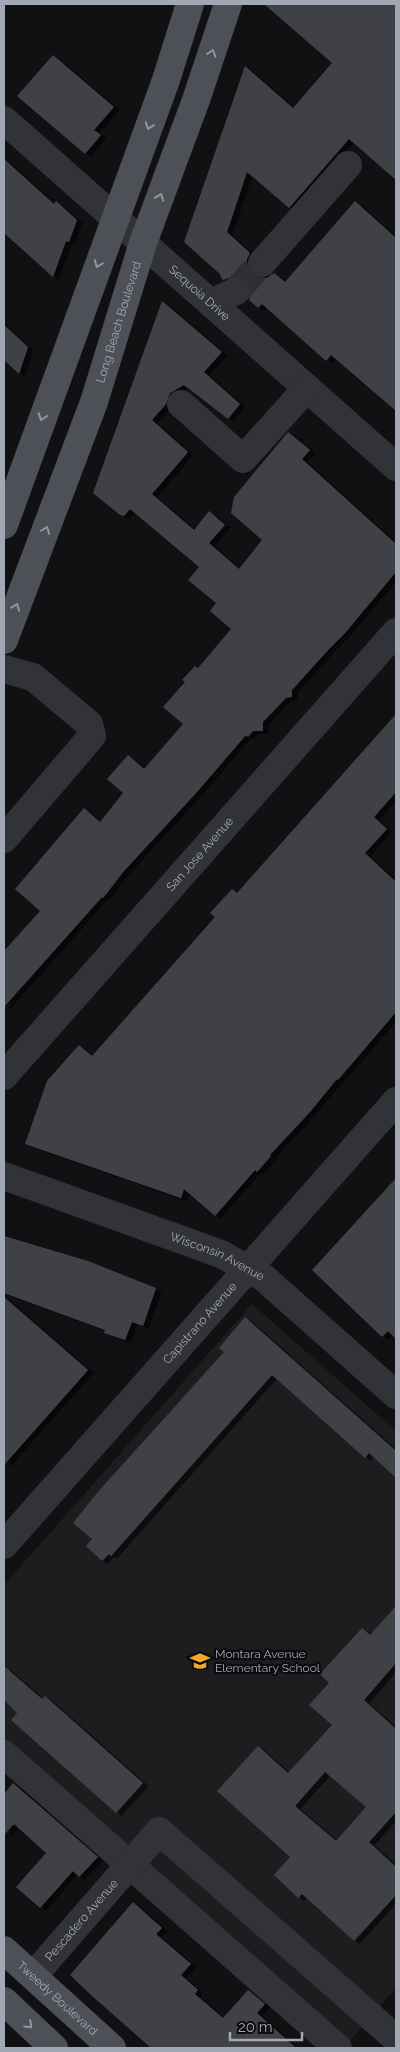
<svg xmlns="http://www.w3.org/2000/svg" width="400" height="2052" viewBox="0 0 400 2052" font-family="Raleway,sans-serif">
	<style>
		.built { fill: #1d1d20 }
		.building { fill: #404146; fill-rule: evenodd; filter: url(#shadow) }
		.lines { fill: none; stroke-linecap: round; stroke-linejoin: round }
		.minor-tunnel { stroke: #2e2f33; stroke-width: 28; stroke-dasharray: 28 14; stroke-linecap: butt }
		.minor { stroke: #323338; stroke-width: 28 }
		.major { stroke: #4e5057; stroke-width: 28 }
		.oneway { stroke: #9196a1 }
		.labels { text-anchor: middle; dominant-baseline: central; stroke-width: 4.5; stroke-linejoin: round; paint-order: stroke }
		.street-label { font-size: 12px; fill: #a2a8b3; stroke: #0c0c0e }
		.poi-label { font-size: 12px; fill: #a2a8b3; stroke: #0c0c0e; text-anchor: start }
	</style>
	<defs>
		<filter id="shadow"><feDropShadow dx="5.5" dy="3" stdDeviation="0" flood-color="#0009"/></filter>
	</defs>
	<rect width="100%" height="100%" fill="#111113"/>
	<path class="built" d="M252,1304l144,127v557l-48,55 -344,-305v-153z"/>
	<path class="building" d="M264,4h132v176l-47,-41 -60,69 -42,-36 -20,60 23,21 -3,6v9l5,7 6,3h9l7,-5 11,9 70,-81 41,37v173l-65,-56 -5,6 -64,-57 -4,4 -9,-8 3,-8 -2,-7 -5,-7 -8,-3 -14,5 -3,-4 1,-1 -37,-33 61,-176 48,42 39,-45z
		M53,55l61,52 -20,23 7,5 -16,19 -68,-58z
		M4,159l50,45 2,-3 21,19 -8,22 -3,-1 -13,36 -49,-44z
		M162,301l60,51 -18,20 36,32 -12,15 -44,-34 -14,8 -4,11 -14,16 36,32 -36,42 42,36 15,-19 16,14 -16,18 30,26 23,-29 -31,-27 3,-16 54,-65 22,18 -8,9 94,85v28l-51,61 -16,16 -37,41v7l-6,1 -23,24v9h-10l-5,6 -2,-2 -49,57 -73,79 -21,27 -1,-1 -98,110v-56l36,-40 -25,-22 69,-81 16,14 23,-29 -16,-14 21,-24 16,14 39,-45 -20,-17 22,-25 -3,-2 13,-14 3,2 33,-39 -21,-18 6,-8 -28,-23 11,-13 -69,-58 -6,7 -4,-1 -27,-22z
		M4,325l24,22 -9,27 -15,-14z
		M396,714v78l-22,25 13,12 -22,24 31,29v130l-58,68 -1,-1 -27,33 -40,43 1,1 -14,16 -2,-2 -40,46 -31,-27 -3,9 -156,-54 22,-63 32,-36 13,11 123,-139 -5,-4 22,-24 5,4z
		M396,1178v161l-8,-8 -6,6 -70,-67z
		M4,1236l84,25 68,27 -13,38 -11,-4 -7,18 -21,-7 1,-3 -101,-37z
		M4,1297l84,73 -84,95z
		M245,1317l151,134v27l-27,-25 -4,5 -93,-83 -161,181 -2,-2 -7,7 -16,-15 6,-7 -19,-16 24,-30 127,-141 -5,-4z
		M396,1606v57l-32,37 32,29v83l-27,30 27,25v28l-42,46 -52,-47 -4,4 -24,-23 16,-18 -73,-66 41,-45 30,27 44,-48 -23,-20 20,-22 -9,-9 42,-46 8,7zM325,1772l41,35 -30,34 -41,-35z
		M4,1666l38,33 3,-3 98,87 -27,30 -105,-93 6,-7 -13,-13z
		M13,1783l85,74 -19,20 -6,-6 -33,37 -24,-21 30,-34 -32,-29 -10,11v-41z
		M133,1902l29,26 -6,6 35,30 -10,11 17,15 -3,4 28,24 25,-28 17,14 -8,9 39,35h-145l-60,-53 -21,-20z"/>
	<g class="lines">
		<path class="minor-tunnel" d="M236,291l26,-28"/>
		<g class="minor">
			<path id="s1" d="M4,120l392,347"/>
			<path d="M262,263l86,-98"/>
			<path d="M211,303l25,-12"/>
			<path d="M181,404l62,55 64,-71"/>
			<path d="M4,669l29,8 56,47 3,12 -88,103"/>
			<path id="s2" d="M4,1076l392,-444"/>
			<path id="s3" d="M4,1176l217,78 43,24 132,117"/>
			<path id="s4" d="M4,1545l392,-444"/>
			<path d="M4,1754l334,294"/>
			<path id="s5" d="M33,1976l126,-145 234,205"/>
		</g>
		<g class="major">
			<path d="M4,525l162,-445 24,-76"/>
			<path id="s6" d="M4,640l90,-238 49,-159 53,-143 32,-96"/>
			<path id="s7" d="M4,1950l108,98"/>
			<path d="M4,2001l50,47"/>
		</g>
	</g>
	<defs><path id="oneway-chevron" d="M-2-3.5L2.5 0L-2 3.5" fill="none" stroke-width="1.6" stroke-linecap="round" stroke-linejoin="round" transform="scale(1.25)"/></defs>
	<g class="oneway">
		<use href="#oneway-chevron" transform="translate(212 53) rotate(-72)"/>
		<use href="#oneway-chevron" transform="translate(149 126) rotate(110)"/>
		<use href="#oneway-chevron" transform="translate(160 197) rotate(-70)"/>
		<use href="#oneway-chevron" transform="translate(98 264) rotate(111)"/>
		<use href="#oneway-chevron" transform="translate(42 417) rotate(110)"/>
		<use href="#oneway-chevron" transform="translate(46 530) rotate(-69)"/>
		<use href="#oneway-chevron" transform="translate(16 607) rotate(-69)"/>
		<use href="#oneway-chevron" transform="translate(29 2025) rotate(43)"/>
	</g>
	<defs>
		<symbol id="school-bare" viewBox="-9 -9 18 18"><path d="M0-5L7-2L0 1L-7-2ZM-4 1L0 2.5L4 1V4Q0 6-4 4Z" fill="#f1a92b" stroke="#0c0c0e" stroke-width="2.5" paint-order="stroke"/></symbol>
	</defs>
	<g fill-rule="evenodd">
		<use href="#school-bare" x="186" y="1647" width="28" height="28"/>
	</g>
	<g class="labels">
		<g class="street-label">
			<text stroke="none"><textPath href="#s1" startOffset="261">Sequoia Drive</textPath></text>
			<text stroke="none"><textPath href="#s6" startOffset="338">Long Beach Boulevard</textPath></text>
			<text stroke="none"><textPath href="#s2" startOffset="296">San Jose Avenue</textPath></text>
			<text stroke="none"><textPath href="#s3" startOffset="228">Wisconsin Avenue</textPath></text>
			<text stroke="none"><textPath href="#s4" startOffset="296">Capistrano Avenue</textPath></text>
			<text stroke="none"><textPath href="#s5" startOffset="74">Pescadero Avenue</textPath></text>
			<text stroke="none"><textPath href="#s7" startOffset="72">Tweedy Boulevard</textPath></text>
		</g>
		<g class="poi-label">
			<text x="215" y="1654">Montara Avenue<tspan x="215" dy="14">Elementary School</tspan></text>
		</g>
	</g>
	<rect width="400" height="2052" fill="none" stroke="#a2a8b3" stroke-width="10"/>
	<path d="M230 2032v8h72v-8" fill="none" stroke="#a2a8b3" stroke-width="2.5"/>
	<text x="238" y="2032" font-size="15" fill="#a2a8b3" stroke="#0c0c0e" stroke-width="4" paint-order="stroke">20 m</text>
</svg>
